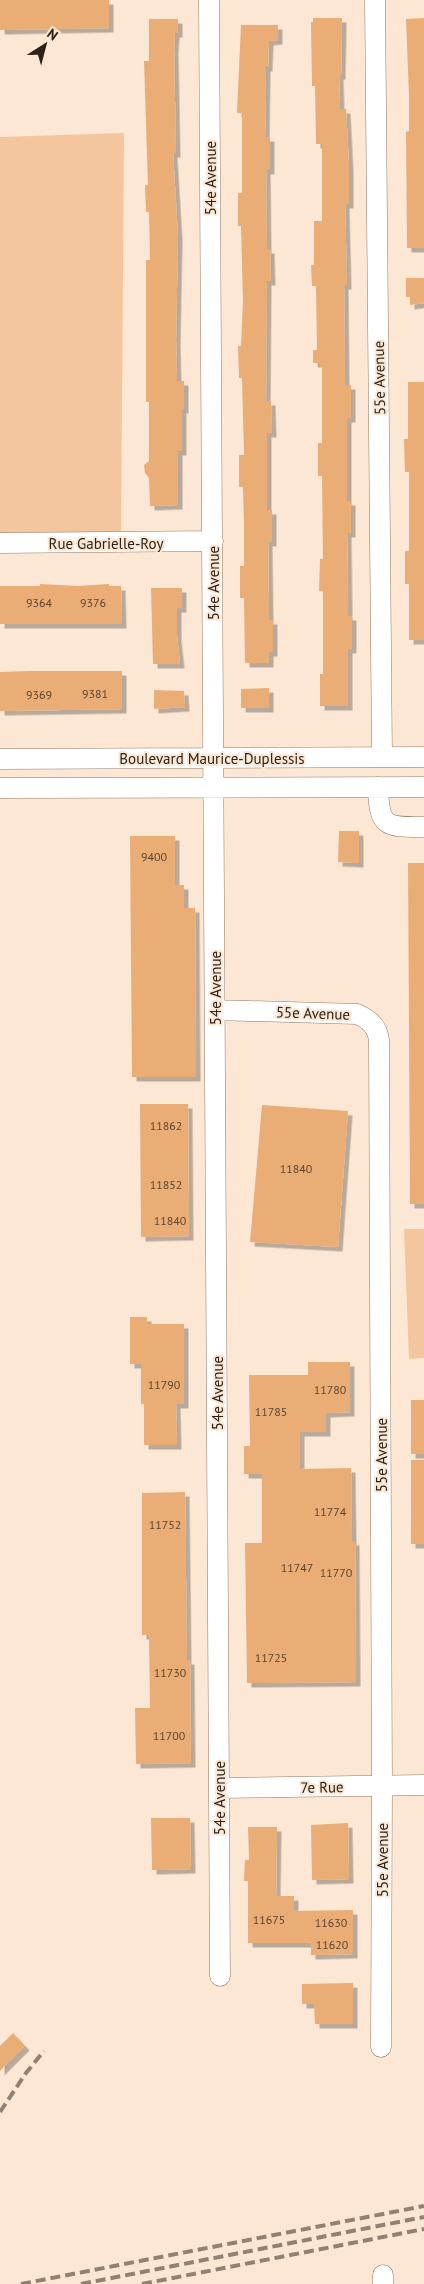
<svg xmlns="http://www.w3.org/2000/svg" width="424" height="2284" viewBox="0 0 424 2284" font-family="'PT Sans',sans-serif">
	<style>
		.green { fill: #f4c69d }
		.building { fill: #eaad75; filter: url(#shadow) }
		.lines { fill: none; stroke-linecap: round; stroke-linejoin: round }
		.minor-casing { stroke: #917964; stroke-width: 21 }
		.minor { stroke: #fff; stroke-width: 20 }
		.rail { stroke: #908173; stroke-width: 4; stroke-dasharray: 10 5; stroke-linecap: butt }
		.labels { text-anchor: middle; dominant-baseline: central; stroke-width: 4; stroke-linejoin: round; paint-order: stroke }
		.number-label { font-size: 12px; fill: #5c4530 }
		.street-label { font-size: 15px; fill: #2c2219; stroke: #fce7d4 }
	</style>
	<defs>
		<filter id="shadow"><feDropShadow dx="4.5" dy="4.5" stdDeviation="0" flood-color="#0004"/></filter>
	</defs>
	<rect width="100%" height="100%" fill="#fce7d4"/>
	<path class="green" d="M124,133l-3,410h-121v-406z
		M404,1229h20v129l-15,1z"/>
	<path class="building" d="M0,0h109v28l-109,2z
		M313,18h29l-1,57h-2l1,34h6l3,58v37h-4l2,81h-3l1,100h6v33h-4v83h4v32h-4l1,83h4v33h-4v57h-28v-32h3v-83h-4l1,-32h3l-1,-83h-4v-33h4v-76h-2v-4h-7v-13h4l-1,-64h-4l-1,-21h3v-44h8v-77h-6l-1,-58h-3l-1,-64h2z
		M424,18v230h-17l-1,-116 3,-1v-35l-3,-77z
		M149,19h29v14h-3l-1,16 2,104h-3l5,83 -2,104 1,41h7v28h-2v42h-4v54l-28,1 -1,-28 -4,-5 -1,-8 5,-4v-59h-3v-142h4l-1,-48h-3l-1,-27h3l-4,-124h5z
		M241,25h37v15l-9,1 -1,26h-2l-1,70h5v33h-4l1,79h3l1,32h-4l-1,120h5l1,32h-5v77h5v32h-4l1,78h4v32h-4v11h-24l-1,-65h-4v-32h4v-39l-1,-40h-4v-32h5l-2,-77h-3l-1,-32h3l2,-45 -2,-75h-3v-33h4v-80h-5z
		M406,278h18v25l-14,2v-8h-4z
		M408,382h16v258h-15v-56h-4v-33h4v-79h-4l-1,-33h4z
		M40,584l38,2 31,-2v2h12l1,38h-122v-38h40z
		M151,588h31v20h-5v28l3,28h-27z
		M29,671h93v38l-122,2v-39z
		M269,688v20h-28v-19z
		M154,690l30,1 1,16 -31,2z
		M339,831h20v32l-21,-1z
		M130,836h45v49h9v23h11l1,169h-64z
		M408,863h16v341h-14z
		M140,1104h48l1,132 -48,1z
		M262,1105l86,6 -10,136 -88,-5z
		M130,1317h17v7h37v80h-8l1,41h-33v-41h-3v-40h-11z
		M308,1362h42v50l-24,1v19h-26v37l51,-1 1,73h3l1,141 -109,1 -2,-140h17v-69h-18v-28h6l-1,-71h59z
		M411,1400h13v54h-13z
		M411,1460h13v84h-13z
		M185,1492l2,168h3l1,103 -55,1 -1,-56h15l-1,-73h-7v-142z
		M151,1818h39l1,51 -39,1z
		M348,1823l1,56 -37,1 -1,-55z
		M248,1827h29l-1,69h18v15l59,-1v44l-42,1v-12h-63v-62h-4l1,-21h4z
		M353,1983v41h-38l-1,-20h-12v-20z
		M13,2033l12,13 -25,25v-25z"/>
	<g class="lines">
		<defs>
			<path id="minor" d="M209,0l11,1976
				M375,0l7,756
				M0,543l213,-2
				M0,759l424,-2
				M378,787c1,41 8,40 46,40
				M0,788l424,-1
				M216,1010l141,4c13,6 20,12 22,26l3,746 -1,261
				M219,1788l205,-3
				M383,2275v9"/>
		</defs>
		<use href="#minor" class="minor-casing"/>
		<use href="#minor" class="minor"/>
		<path class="rail" d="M0,2112l26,-39 18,-22
			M21,2284l403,-78
			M81,2284l343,-67
			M142,2284l282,-55"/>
	</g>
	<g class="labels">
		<g class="number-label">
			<text x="39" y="602">9364</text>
			<text x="93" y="602">9376</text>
			<text x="95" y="693">9381</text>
			<text x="39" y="694">9369</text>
			<text x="154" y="856">9400</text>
			<text x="166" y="1125">11862</text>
			<text x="296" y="1168">11840</text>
			<text x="166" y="1184">11852</text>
			<text x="170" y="1220">11840</text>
			<text x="164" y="1384">11790</text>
			<text x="330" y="1389">11780</text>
			<text x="271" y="1411">11785</text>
			<text x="330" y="1511">11774</text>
			<text x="165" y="1524">11752</text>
			<text x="297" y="1567">11747</text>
			<text x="336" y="1572">11770</text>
			<text x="271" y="1657">11725</text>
			<text x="170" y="1672">11730</text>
			<text x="169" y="1735">11700</text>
			<text x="269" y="1919">11675</text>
			<text x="331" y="1922">11630</text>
			<text x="332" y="1944">11620</text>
		</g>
		<g class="street-label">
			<text transform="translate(210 178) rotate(-90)">54e Avenue</text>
			<text transform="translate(379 378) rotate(-91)">55e Avenue</text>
			<text x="106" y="543">Rue Gabrielle-Roy</text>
			<text transform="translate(213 583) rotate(-90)">54e Avenue</text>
			<text x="212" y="758">Boulevard Maurice-Duplessis</text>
			<text transform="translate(215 988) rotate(-90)">54e Avenue</text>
			<text transform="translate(313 1013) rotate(2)">55e Avenue</text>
			<text transform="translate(217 1393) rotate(-90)">54e Avenue</text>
			<text transform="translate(381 1455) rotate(-90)">55e Avenue</text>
			<text transform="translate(322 1787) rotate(-1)">7e Rue</text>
			<text transform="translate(219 1798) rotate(-90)">54e Avenue</text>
			<text transform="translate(382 1860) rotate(-90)">55e Avenue</text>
		</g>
	</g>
	<g transform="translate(45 45) rotate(36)" stroke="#fce7d4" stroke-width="4" paint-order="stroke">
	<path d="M0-4L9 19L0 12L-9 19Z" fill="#2c2219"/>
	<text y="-8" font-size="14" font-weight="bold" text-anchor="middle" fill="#2c2219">N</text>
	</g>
</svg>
